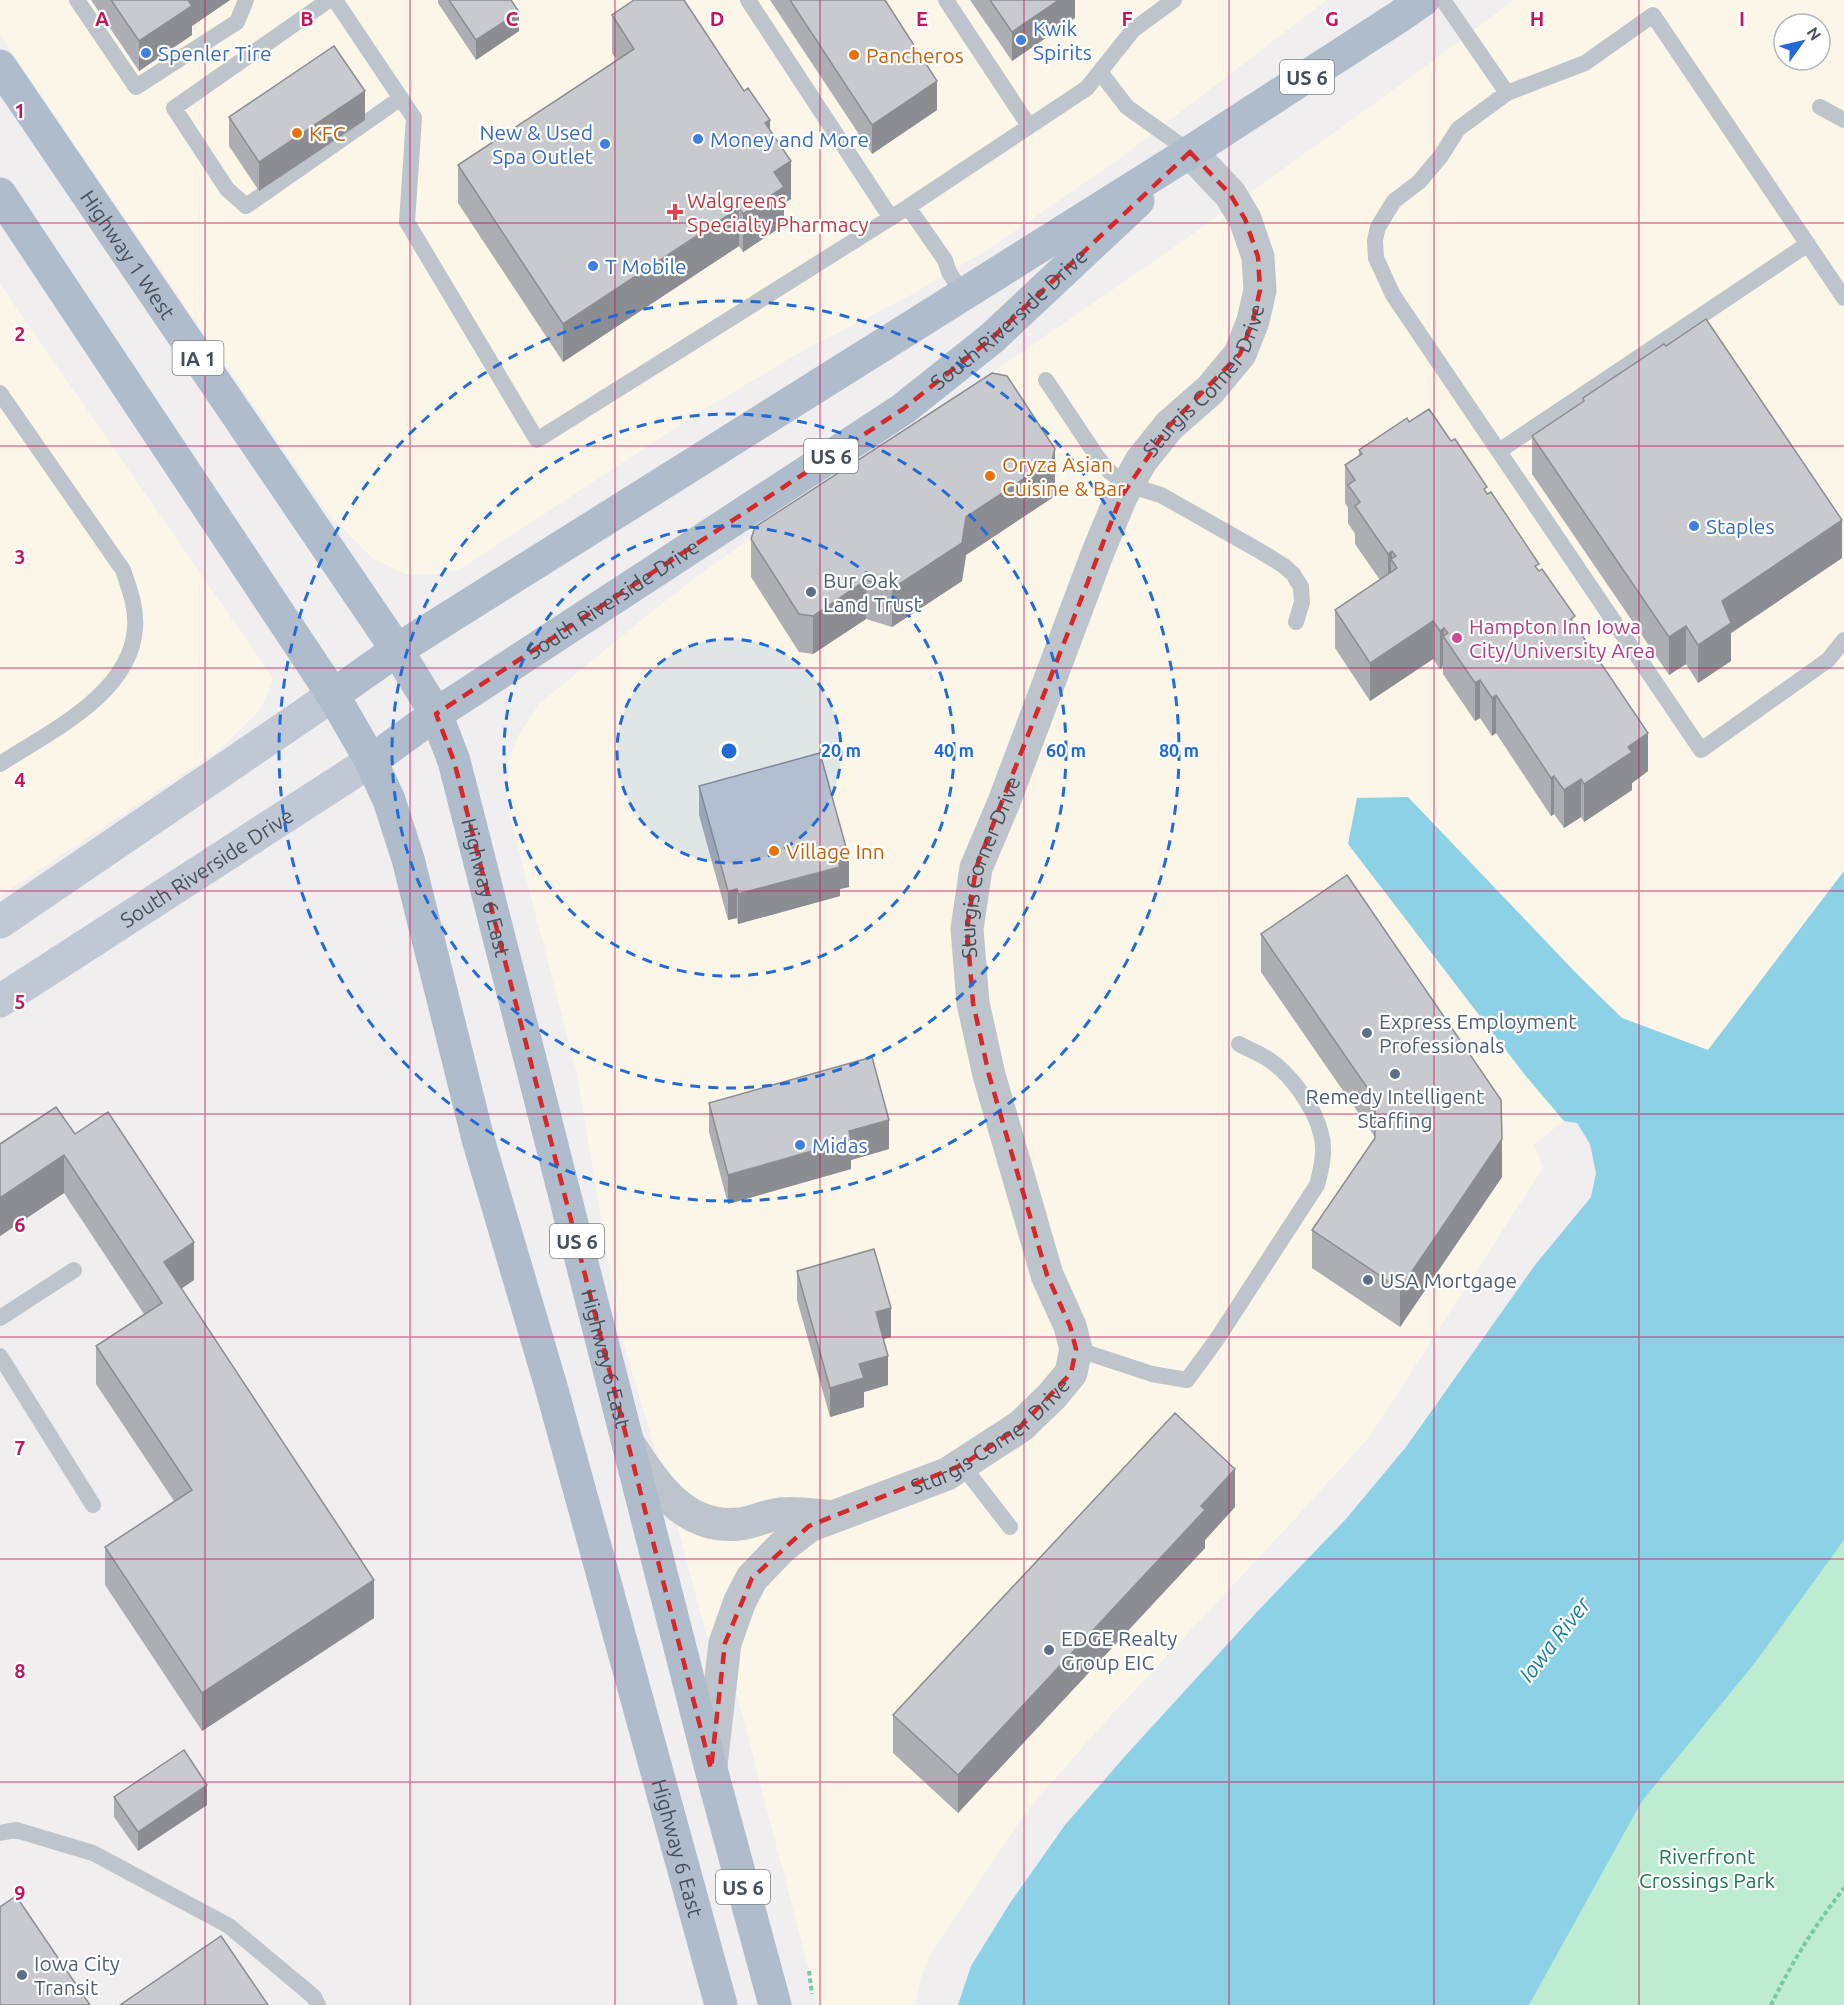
<svg xmlns="http://www.w3.org/2000/svg" width="1844" height="2005" viewBox="0 0 1844 2005" font-family="Ubuntu,sans-serif">
	<style>
		.commercial { fill: #fbf6e7; fill-rule: evenodd }
		.green { fill: #beecd1 }
		.water { fill: #8dd1e7 }
		.lines { fill: none; stroke-linecap: round; stroke-linejoin: round }
		.path { stroke: #78c8a3; stroke-width: 4; stroke-dasharray: 4.5 3; stroke-linecap: butt }
		.lane { stroke: #bdc4cc; stroke-width: 16 }
		.street { stroke: #bdc4cc; stroke-width: 33 }
		.secondary { stroke: #bfc8d4; stroke-width: 33 }
		.primary { stroke: #afbccb; stroke-width: 33 }
		.wall { fill: #acaeb3 }
		.shaded-wall { fill: #8c8d92 }
		.building { fill: #c8cad0; stroke: #8c8d92; stroke-width: 1.5 }
		.marked { fill: none; stroke: #d62828; stroke-width: 4.5; stroke-dasharray: 12 8; stroke-linejoin: round }
		.grid { fill: none; stroke: #c2185b; stroke-width: 1.5; stroke-opacity: 0.55 }
		.ring { fill: none; stroke: #226ad6; stroke-width: 3; stroke-dasharray: 10 8 }
		.shop-dot { fill: #3f7fe0; stroke: #fff; stroke-width: 2 }
		.food-dot { fill: #e8710a; stroke: #fff; stroke-width: 2 }
		.health-dot { fill: #e0444e; stroke: #fff; stroke-width: 2 }
		.service-dot { fill: #5c6f8a; stroke: #fff; stroke-width: 2 }
		.hotel-dot { fill: #d1479c; stroke: #fff; stroke-width: 2 }
		.labels { text-anchor: middle; dominant-baseline: central; stroke-width: 4.5; stroke-linejoin: round; paint-order: stroke }
		.shield { fill: #fff; stroke: #7e848c; stroke-width: 1.5 }
		.shield-label { font-size: 20px; font-weight: bold; fill: #47505a }
		.shop-label { font-size: 21px; fill: #366cbe; stroke: #fff; text-anchor: start }
		.food-label { font-size: 21px; fill: #c56008; stroke: #fff; text-anchor: start }
		.health-label { font-size: 21px; fill: #be3a42; stroke: #fff; text-anchor: start }
		.street-label { font-size: 21px; fill: #47505a; stroke: #fff }
		.service-label { font-size: 21px; fill: #4e5e75; stroke: #fff; text-anchor: start }
		.hotel-label { font-size: 21px; fill: #b23c85; stroke: #fff; text-anchor: start }
		.park-label { font-size: 21px; fill: #1b774d; stroke: #fff }
		.water-label { font-size: 22px; font-style: italic; fill: #137ea0; stroke: #fff }
		.grid-label { font-size: 20px; text-anchor: middle; font-weight: bold; fill: #c2185b; stroke: #fff; stroke-width: 4.5; stroke-linejoin: round; paint-order: stroke }
		.centre { fill: #226ad6; stroke: #fff; stroke-width: 3 }
		.ring-label { font-size: 18px; text-anchor: middle; font-weight: bold; fill: #226ad6; stroke: #fff; stroke-width: 4.5; stroke-linejoin: round; paint-order: stroke }
	</style>
	<rect width="100%" height="100%" fill="#f0eeee"/>
	<path class="commercial" d="M0,0h1327l-212,162 -128,88 -78,46 -103,53 -108,64 -239,157 -25,4h-29l-33,-16 -47,-48 -325,-475z
		M1514,0h330v871l-136,179 -86,-32 -43,-42 -54,99 39,46 -30,23 9,24 -173,268 -77,85 -188,201 -76,86 -97,143 -11,27 -6,27h-97l-83,-317 -29,-54 -28,-106 -58,-197 -43,-257 -69,-265 -1,-29 3,-24 8,-20 21,-32 111,-91 57,-44 463,-319 244,-175zM1784,24h36v36h-36z
		M0,284l273,394 -6,17 -8,16 -40,39 -219,146z"/>
	<path class="green" d="M1844,1447v558h-418z"/>
	<path class="water" d="M1408,797l171,179 43,42 86,32 136,-179v669l-90,124 -112,137 -113,204h-571l13,-39 39,-63 55,-78 62,-71 128,-140 90,-94 61,-73 129,-182 56,-68 5,-24 -6,-29 -13,-21 -13,-2 -39,-46 -177,-231 9,-46z"/>
	<g class="lines">
		<path class="path" d="M809,1971l3,23
			M1771,2005c22,-45 43,-78 73,-117"/>
		<path class="lane" d="M77,0l59,87 101,-65 9,-22
			M329,0l-155,108 53,81 19,17 155,-108
			M335,0l79,118 -7,104 130,218 371,-233 179,-119 46,-58 41,-30
			M748,0l143,218
			M946,0l83,126
			M1443,0l64,93
			M1100,72l27,35 63,45
			M1820,107l24,13
			M908,207l37,53 4,12 14,22
			M1844,298l-191,-283 -68,48 -78,30 -49,36 -17,27 -22,26 -25,19 -16,26 -3,13 1,18 17,37 308,455 127,-90 16,-20
			M1046,380l52,78 12,14 18,13 33,10 104,59 19,12 9,8 8,13 1,15 -6,20
			M0,393l123,177c6,18 14,38 12,58 -4,66 -86,104 -135,136
			M1499,451l309,-207
			M0,1318l74,-48
			M1076,1349l76,25 35,6 30,-41 100,-154c4,-15 9,-35 4,-51 -6,-26 -30,-60 -53,-75 -9,-6 -20,-10 -29,-15
			M0,1356l93,149
			M962,1465l48,62
			M0,1833l16,-3 77,23 136,73 85,71 4,8"/>
		<g class="street">
			<path d="M629,1444c25,40 56,86 110,80 14,-2 27,-8 41,-10 17,-2 34,1 51,3"/>
			<path id="s1" d="M711,1766l14,-123 15,-42 12,-23 30,-31 27,-21 138,-52 74,-48 31,-30 19,-23 5,-24 -6,-23 -23,-51 -58,-200 -16,-72 -6,-74 9,-61 28,-66 94,-250 23,-55 20,-36 28,-35 41,-36 30,-36 13,-33 7,-31 -2,-33 -13,-38 -15,-25 -40,-42"/>
		</g>
		<g class="secondary">
			<path d="M0,922l333,-227"/>
			<path id="s2" d="M0,1001l371,-240"/>
		</g>
		<g class="primary">
			<path id="s3" d="M0,66l397,584 39,64 18,47 257,1008 64,236"/>
			<path id="s4" d="M0,194l333,501 38,66 18,39 19,59 70,280 74,251 169,615"/>
			<path d="M333,695l64,-45 793,-498 210,-136 23,-16"/>
			<path id="s5" d="M371,761l65,-47 467,-305 89,-71 146,-137"/>
		</g>
	</g>
	<path class="wall" d="M91,0h139l-38,26v9l-53,36z
		M438,0h73l8,31 -43,29 -38,-57z
		M770,0h115l52,110 -65,44z
		M970,0h105v18l-63,43z
		M612,15l158,115 21,69 -7,4v22l-41,27 -4,-6 -176,116 -105,-159v-38l159,-105 -5,-7z
		M229,117l136,3 -106,71 -30,-45z
		M1583,398l259,160 -111,75v28l-33,22 -12,-19 -17,11 -137,-201v-38l51,-34z
		M1409,422l78,72 88,130 73,147 -16,12v7l-48,32 -3,-5 -17,11 -10,-14 -3,2 -55,-83 -4,3 -12,-18 -5,3 -32,-47v-8l-3,3 -7,-10 -63,42 -35,-53v-38l45,-30 -25,-36v-10l-7,-11v-15l-3,-5v-38l14,-9v-6z
		M1055,487l-3,11 -86,57 -4,26 -70,46 -26,-8 -53,35 -14,-2 -48,-75v-38z
		M699,786l150,101 -9,2v7l-102,28 -1,-6 -9,2 -29,-105z
		M1261,934l241,243 -102,150 -88,-59v-38l63,-92v-1l-114,-165z
		M709,1103l180,46 -38,11v9l-123,35 -19,-72z
		M75,1134l119,146 -13,9 193,329 -172,113 -97,-146v-38l69,-46 -78,-117v-38l48,-32 -80,-121 -64,43v-92z
		M797,1271l94,66 -8,2 5,46 -24,7v15l-34,10 -33,-117z
		M1235,1507l-30,33v8l-247,265 -65,-60v-38z
		M114,1797l93,8 -69,46 -24,-34z"/>
	<path class="shaded-wall" d="M188,0h42l-38,26v9l-53,36v-30z
		M1059,0h16v18l-63,43v-29z
		M519,12v19l-43,29v-20z
		M937,81v29l-65,44v-29z
		M365,91v29l-106,71v-29z
		M770,120v38l-5,-35z
		M791,161v38l-7,4v22l-41,27v-38l31,-42z
		M739,208v38l-176,116v-38z
		M1055,449v38l-3,11 -86,57 -4,26 -70,46v-38l74,-72z
		M1842,520v38l-111,75v28l-33,22v-38l24,-44z
		M1392,551v10l-1,-2v30l-3,3v-38z
		M866,580v39l-53,35v-38z
		M1433,621v38l-63,42v-38z
		M1686,626v38l-17,11v-38z
		M1444,628v10l-1,-2v30l-3,3v-38z
		M1480,680v38l-5,3v-38z
		M1496,695v38l-4,3v-38z
		M1648,733v38l-16,12v7l-48,32v-38l44,-37z
		M1554,776v38l-3,2v-38z
		M1581,779v38l-17,11v-38z
		M849,858v29l-9,2v7l-102,28v-30l100,-33z
		M737,889v29l-9,2v-29z
		M889,1120v29l-38,11v9l-123,35v-29l121,-44z
		M1502,1139v38l-102,150v-38z
		M64,1155v38l-64,43v-38z
		M194,1242v38l-30,20v-38z
		M891,1308v29l-15,4v-29z
		M888,1356v29l-24,7v15l-34,10v-29l29,-24z
		M1235,1469v38l-30,33v8l-247,265v-38z
		M374,1580v38l-172,113v-38z
		M207,1785v20l-69,46v-19z"/>
	<path class="building" d="M111,0h77l4,6 -53,35z
		M449,0h62l8,12 -43,28z
		M634,0h50l60,91 4,-3 22,32 -5,3 26,38 -17,11 10,15 -41,27 -4,-6 -176,116 -105,-159 176,-116 -22,-34z
		M790,0h95l52,81 -65,44z
		M990,0h69l-47,32z
		M334,46l31,45 -106,71 -30,-45z
		M1706,319l136,201 -120,81 9,22 -33,22 -12,-19 -17,11 -137,-201 52,-35 -1,-3 81,-54 2,2z
		M992,373l15,3 48,73 -3,11 -86,57 -4,26 -70,46 -26,-9 -53,36 -14,-2 -48,-75 4,-12z
		M1429,409l22,32 4,-2 32,48 -3,2 3,5 4,-2 48,72 -4,2 4,5 3,-2 33,47 -4,3 77,114 -20,14 4,5 -48,32 -3,-5 -17,11 -10,-14 -3,2 -55,-83 -4,3 -12,-18 -5,3 -32,-47 5,-3 -4,-5 -4,3 -7,-10 -63,42 -35,-53 62,-42 -6,-9 5,-3 -4,-5 -4,3 -33,-48 5,-4 -12,-17 7,-5 -10,-15 17,-11 -3,-4 48,-32 2,4z
		M820,753l29,105 -11,3 2,6 -102,27 -1,-5 -9,2 -29,-105z
		M1347,875l154,225 1,39 -102,150 -88,-59 63,-92v-39l-114,-165z
		M872,1057l17,63 -40,11 2,9 -123,35 -19,-72z
		M56,1107l19,27 33,-22 86,130 -30,20 210,318 -172,113 -97,-146 87,-57 -96,-144 66,-43 -98,-148 -64,43v-54z
		M874,1249l17,59 -15,4 12,44 -29,8 5,14 -34,10 -33,-117z
		M1175,1413l60,56 -34,37 4,4 -247,265 -65,-60z
		M184,1750l23,35 -69,47 -24,-35z
		M16,1896l74,109h-90v-98z
		M221,1936l47,69h-148z"/>
	<path class="marked" d="M1190,152l40,42 15,25 13,38 2,33 -7,31 -13,33 -71,72 -48,71 -145,371 -9,61 6,74 16,72 58,200 23,51 6,23 -5,24 -50,53 -59,39 -153,61 -57,52 -27,65 -14,126 -257,-1008 -18,-47 467,-305 89,-71z"/>
	<path class="grid" d="M205,0v2005M410,0v2005M615,0v2005M820,0v2005M1024,0v2005M1229,0v2005M1434,0v2005M1639,0v2005M0,223h1844M0,446h1844M0,668h1844M0,891h1844M0,1114h1844M0,1337h1844M0,1559h1844M0,1782h1844"/>
	<circle cx="729" cy="751" r="112" fill="#226ad6" fill-opacity=".12"/>
	<g class="ring">
		<circle cx="729" cy="751" r="112"/>
		<circle cx="729" cy="751" r="225"/>
		<circle cx="729" cy="751" r="337"/>
		<circle cx="729" cy="751" r="450"/>
	</g>
	<g class="shop-dot">
		<circle cx="1021" cy="40" r="6"/>
		<circle cx="146" cy="53" r="6"/>
		<circle cx="698" cy="139" r="6"/>
		<circle cx="605" cy="144" r="6"/>
		<circle cx="593" cy="266" r="6"/>
		<circle cx="1694" cy="526" r="6"/>
		<circle cx="800" cy="1145" r="6"/>
	</g>
	<g class="food-dot">
		<circle cx="854" cy="55" r="6"/>
		<circle cx="297" cy="133" r="6"/>
		<circle cx="990" cy="476" r="6"/>
		<circle cx="774" cy="851" r="6"/>
	</g>
	<path class="health-dot" d="M672 203h6v6h6v6h-6v6h-6v-6h-6v-6h6z"/>
	<g class="service-dot">
		<circle cx="811" cy="592" r="6"/>
		<circle cx="1367" cy="1033" r="6"/>
		<circle cx="1395" cy="1074" r="6"/>
		<circle cx="1368" cy="1280" r="6"/>
		<circle cx="1049" cy="1650" r="6"/>
		<circle cx="22" cy="1975" r="6"/>
	</g>
	<circle class="hotel-dot" cx="1457" cy="638" r="6"/>
	<g class="labels">
		<g class="shield">
			<rect x="1280" y="60" width="54" height="34" rx="4.5"/>
			<rect x="172.5" y="341" width="51" height="34" rx="4.5"/>
			<rect x="804" y="439" width="54" height="34" rx="4.5"/>
			<rect x="550" y="1224" width="54" height="34" rx="4.5"/>
			<rect x="716" y="1870" width="54" height="34" rx="4.5"/>
		</g>
		<g class="shield-label">
			<text x="1307" y="77">US 6</text>
			<text x="198" y="358">IA 1</text>
			<text x="831" y="456">US 6</text>
			<text x="577" y="1241">US 6</text>
			<text x="743" y="1887">US 6</text>
		</g>
		<g class="shop-label">
			<text x="1033" y="28">Kwik<tspan x="1033" dy="24">Spirits</tspan></text>
			<text x="158" y="53">Spenler Tire</text>
			<text x="593" y="132" text-anchor="end">New &amp; Used<tspan x="593" dy="24">Spa Outlet</tspan></text>
			<text x="710" y="139">Money and More</text>
			<text x="605" y="266">T Mobile</text>
			<text x="1706" y="526">Staples</text>
			<text x="812" y="1145">Midas</text>
		</g>
		<g class="food-label">
			<text x="866" y="55">Pancheros</text>
			<text x="309" y="133">KFC</text>
			<text x="1002" y="464">Oryza Asian<tspan x="1002" dy="24">Cuisine &amp; Bar</tspan></text>
			<text x="786" y="851">Village Inn</text>
		</g>
		<g class="health-label">
			<text x="687" y="200">Walgreens<tspan x="687" dy="24">Specialty Pharmacy</tspan></text>
		</g>
		<g class="street-label">
			<text stroke="none"><textPath href="#s3" startOffset="228">Highway 1 West</textPath></text>
			<text stroke="none"><textPath href="#s5" startOffset="777">South Riverside Drive</textPath></text>
			<text stroke="none"><textPath href="#s1" startOffset="1646">Sturgis Corner Drive</textPath></text>
			<text stroke="none"><textPath href="#s5" startOffset="291">South Riverside Drive</textPath></text>
			<text stroke="none"><textPath href="#s2" startOffset="246">South Riverside Drive</textPath></text>
			<text stroke="none"><textPath href="#s1" startOffset="1106">Sturgis Corner Drive</textPath></text>
			<text stroke="none"><textPath href="#s3" startOffset="962">Highway 6 East</textPath></text>
			<text stroke="none"><textPath href="#s3" startOffset="1448">Highway 6 East</textPath></text>
			<text stroke="none"><textPath href="#s1" startOffset="476">Sturgis Corner Drive</textPath></text>
			<text stroke="none"><textPath href="#s4" startOffset="1808">Highway 6 East</textPath></text>
		</g>
		<g class="service-label">
			<text x="823" y="580">Bur Oak<tspan x="823" dy="24">Land Trust</tspan></text>
			<text x="1379" y="1021">Express Employment<tspan x="1379" dy="24">Professionals</tspan></text>
			<text x="1395" y="1096" text-anchor="middle">Remedy Intelligent<tspan x="1395" dy="24">Staffing</tspan></text>
			<text x="1380" y="1280">USA Mortgage</text>
			<text x="1061" y="1638">EDGE Realty<tspan x="1061" dy="24">Group EIC</tspan></text>
			<text x="34" y="1963">Iowa City<tspan x="34" dy="24">Transit</tspan></text>
		</g>
		<g class="hotel-label">
			<text x="1469" y="626">Hampton Inn Iowa<tspan x="1469" dy="24">City/University Area</tspan></text>
		</g>
		<g class="park-label">
			<text x="1707" y="1856">Riverfront<tspan x="1707" dy="24">Crossings Park</tspan></text>
		</g>
		<g class="water-label">
			<text transform="translate(1554 1639) rotate(-52)">Iowa River</text>
		</g>
	</g>
	<g class="grid-label">
		<text x="102" y="26">A</text>
		<text x="307" y="26">B</text>
		<text x="512" y="26">C</text>
		<text x="717" y="26">D</text>
		<text x="922" y="26">E</text>
		<text x="1127" y="26">F</text>
		<text x="1332" y="26">G</text>
		<text x="1537" y="26">H</text>
		<text x="1742" y="26">I</text>
		<text x="20" y="118">1</text>
		<text x="20" y="341">2</text>
		<text x="20" y="564">3</text>
		<text x="20" y="787">4</text>
		<text x="20" y="1009">5</text>
		<text x="20" y="1232">6</text>
		<text x="20" y="1455">7</text>
		<text x="20" y="1678">8</text>
		<text x="20" y="1900">9</text>
	</g>
	<circle cx="729" cy="751" r="9" class="centre"/>
	<g class="ring-label">
		<text x="841" y="757">20 m</text>
		<text x="954" y="757">40 m</text>
		<text x="1066" y="757">60 m</text>
		<text x="1179" y="757">80 m</text>
	</g>
	<g transform="translate(1802 42) rotate(56)"><circle r="28" fill="#ffffff" stroke="#b5b9bd" stroke-width="1.5"/>
	<path d="M0-4.5L10 22L0 15L-10 22Z" fill="#226ad6"/>
	<text y="-9" font-size="16" font-weight="bold" text-anchor="middle" fill="#47505a">N</text>
	</g>
</svg>
